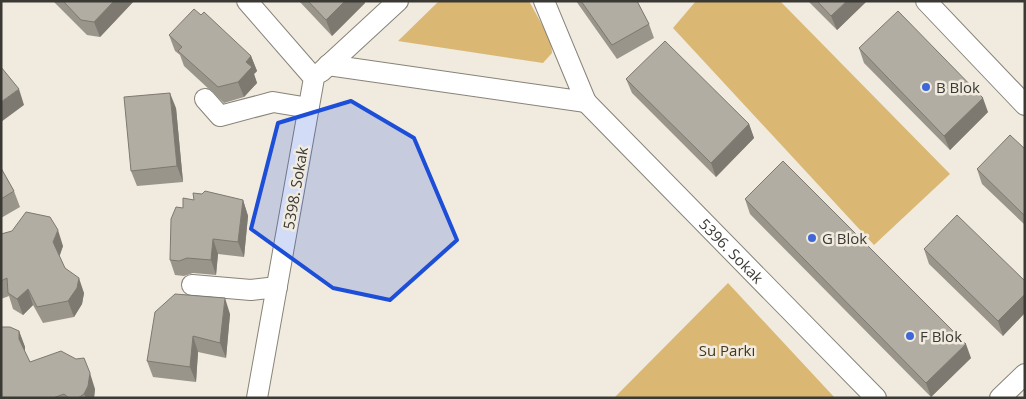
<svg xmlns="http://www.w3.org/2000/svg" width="1026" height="399" viewBox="0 0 1026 399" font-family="'Open Sans',sans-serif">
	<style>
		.green { fill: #dab874 }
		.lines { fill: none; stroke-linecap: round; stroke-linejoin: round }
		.minor-casing { stroke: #888378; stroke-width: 22 }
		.minor { stroke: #fff; stroke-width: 20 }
		.wall { fill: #99958b }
		.shaded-wall { fill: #7d7971 }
		.building { fill: #b2ada2; stroke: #7d7971 }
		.marked { fill: #1d4ed8; fill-opacity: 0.2; stroke: #1d4ed8; stroke-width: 4; stroke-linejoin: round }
		.poi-dot { fill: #4067d8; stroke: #f0eadf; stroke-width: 2 }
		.labels { text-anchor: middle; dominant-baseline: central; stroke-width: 5; stroke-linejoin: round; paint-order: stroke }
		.poi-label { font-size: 15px; fill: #3b3934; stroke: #f0eadf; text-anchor: start }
		.street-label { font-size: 15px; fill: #3b3934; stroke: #f0eadf }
		.park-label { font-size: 15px; fill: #463718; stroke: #f0eadf }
	</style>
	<rect width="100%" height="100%" fill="#f0eadf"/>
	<path class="green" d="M439,1h90l22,40 1,12 -9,10 -145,-22z
		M696,1h84l170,173 -76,71 -201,-217z
		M728,283l107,115h-221z"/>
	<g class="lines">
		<defs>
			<g id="minor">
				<path d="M247,1l67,77 -57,320"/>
				<path d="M926,1l99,104"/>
				<path d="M328,65l258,37 -42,-101"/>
				<path d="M321,72l77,-71"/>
				<path d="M205,99l15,17 53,-14 36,6"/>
				<path id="s1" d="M586,102l290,296"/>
				<path d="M192,285l59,5 26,-3"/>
				<path d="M1000,398l25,-24"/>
			</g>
		</defs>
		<use href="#minor" class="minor-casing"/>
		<use href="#minor" class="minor"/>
	</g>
	<path class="wall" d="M53,1h81l-34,36 -13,-2z
		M299,1h65l1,2 -33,33z
		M576,1h61l12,23 5,14 -37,21z
		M808,1h59l-30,29z
		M201,15l50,41 6,15 -3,3 3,9 -13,14 -20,6 -40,-37 -4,-11 -5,-4 -6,-16z
		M859,48l129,64 -38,38 -86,-87z
		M626,79l123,45 5,14 -38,39 -84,-84z
		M176,108l7,74 -46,4 -6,-15z
		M1025,149v76l-43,-41 -5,-15z
		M1,168l13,23 6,16 -19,11z
		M745,199l226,159 -40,39 -181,-183z
		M194,200h49l5,16 -4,41 -26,-3 -2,21 -23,-2 -9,3 -9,-1 -5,-15 13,-52z
		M1,234l62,12 -4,10 6,12 19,25 -2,11 -8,13 -31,6 -10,-18 -10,10 -10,-6 -4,-13 -8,3z
		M924,249l101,32 -22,55 -74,-72z
		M230,314l-4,44 -28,-6 -2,30 -43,-5 -6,-16z
		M19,331l6,16v5l5,10 65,27 -1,9h-93z"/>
	<path class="shaded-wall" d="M114,1h20l-34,36 -6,-15z
		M345,1h19l1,2 -33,33 -6,-16z
		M847,1h20l-30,29 -6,-14z
		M251,56l6,15 -3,3 3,9 -13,14 -6,-15 8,-20z
		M19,89l5,16 -23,17v-20z
		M170,93l6,15 7,74 -6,-16z
		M983,98l5,14 -38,38 -6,-14z
		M749,124l5,14 -38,39 -5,-14z
		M243,200l5,16 -4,41 -6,-15z
		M58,230l5,16 -4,12 -6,-16z
		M213,239l5,15 -2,21 -5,-15z
		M79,278l5,15 -2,11 -8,13 -6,-16z
		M28,289l5,16 -10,10 -6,-16z
		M1025,294v19l-22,23 -5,-15z
		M225,298l5,16 -4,44 -6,-15z
		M19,331l6,16v8l-6,-16z
		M193,336l5,16 -2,30 -6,-15z
		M966,344l5,14 -40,39 -5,-14z
		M90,373l5,16 -1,9h-8l-2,-4z"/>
	<path class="building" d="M63,1h51l-20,21 -13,-2z
		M308,1h37l-19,19z
		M581,1h56l12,23 -37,21z
		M817,1h30l-16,15z
		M194,9l7,6 3,-3 47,44 -5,6 6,5 -14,15 -20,5 -40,-36 4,-4 -13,-12z
		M898,11l85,87 -39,38 -85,-88z
		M665,41l84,83 -38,39 -85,-84z
		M1,67l18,22 -18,13z
		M170,93l7,73 -46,5 -7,-74z
		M1010,135l15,14v67l-48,-47z
		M783,161l183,183 -40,39 -181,-184z
		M1,168l13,23 -13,8z
		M205,191l38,9 -5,42 -25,-3 -2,21 -24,-2 -8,3 -9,-1 1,-41 5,-12 7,1v-10l11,2 -1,-7 9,1z
		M26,212l24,5 8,13 -5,12 12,26 14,10 -2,10 -9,13 -31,6 -9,-18 -11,10 -9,-6 -1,-15 -6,3v-47l11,-3z
		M957,215l68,66v13l-27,27 -74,-72z
		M175,294l50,4 -5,45 -27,-7 -3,31 -43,-6 8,-49z
		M1,327h9l9,4v8l11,23 31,-11 15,8 8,-1 6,15 -2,13 -4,8 -6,4h-9l-5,-4 -11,4h-52z"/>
	<path class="marked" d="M351,101l63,37 43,102 -67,60 -57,-12 -82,-59 27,-106z"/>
	<g class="poi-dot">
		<circle cx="926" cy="87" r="5"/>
		<circle cx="812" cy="238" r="5"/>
		<circle cx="910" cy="336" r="5"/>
	</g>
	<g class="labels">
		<g class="poi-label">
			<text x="936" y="87">B Blok</text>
			<text x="822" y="238">G Blok</text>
			<text x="920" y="336">F Blok</text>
		</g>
		<g class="street-label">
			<text transform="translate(295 188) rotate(-80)">5398. Sokak</text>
			<text stroke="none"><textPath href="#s1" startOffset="208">5396. Sokak</textPath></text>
		</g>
		<g class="park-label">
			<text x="727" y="350">Su Parkı</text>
		</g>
	</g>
	<rect width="1026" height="399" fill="none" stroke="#3b3934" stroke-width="5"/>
</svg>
